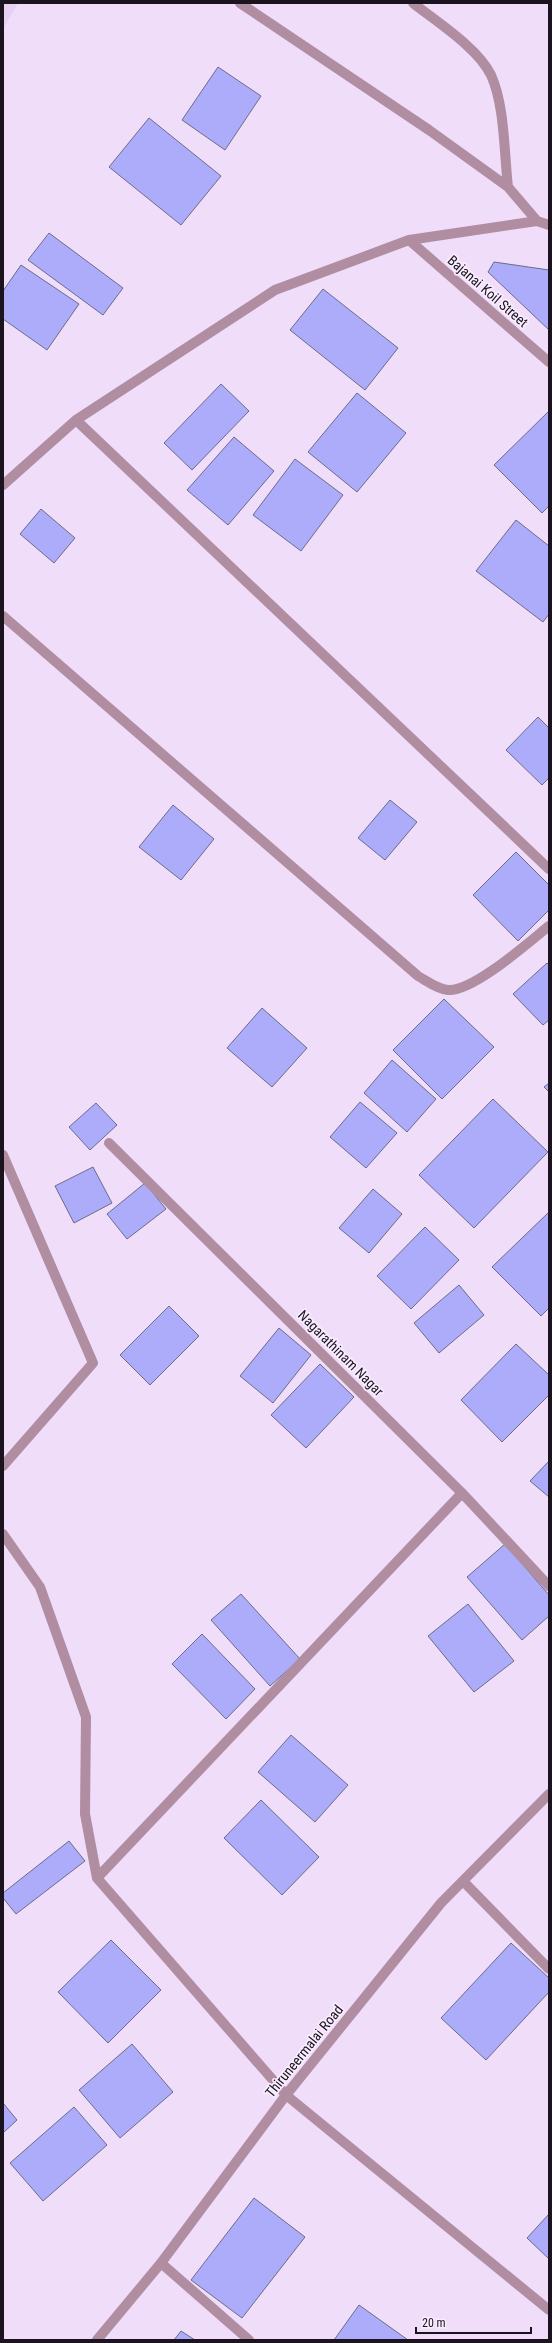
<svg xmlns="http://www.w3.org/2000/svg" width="552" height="2343" viewBox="0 0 552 2343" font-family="'Roboto Condensed',sans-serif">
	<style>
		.built { fill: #e7d0f3 }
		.building { fill: #adacfa; stroke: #6b6c87 }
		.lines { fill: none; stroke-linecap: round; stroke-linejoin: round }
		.minor { stroke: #b08da1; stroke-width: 10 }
		.labels { text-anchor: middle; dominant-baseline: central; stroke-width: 3.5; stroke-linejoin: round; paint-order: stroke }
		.street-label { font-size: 14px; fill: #1b141e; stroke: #f9edff }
	</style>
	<rect width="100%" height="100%" fill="#efddfa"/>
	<path class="built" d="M3,3h15l-15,26z"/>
	<path class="building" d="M218,67l43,29 -36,54 -43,-30z
		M149,118l72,58 -40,49 -72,-58z
		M49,233l74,55 -20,27 -75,-55z
		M494,262l55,8v60l-61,-58z
		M21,265l58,39 -32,46 -44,-31v-28z
		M323,289l75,59 -33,42 -75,-60z
		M221,384l28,27 -57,59 -28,-27z
		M357,393l49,40 -49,59 -49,-40z
		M549,411v95l-7,7 -48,-48z
		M234,437l40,34 -46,54 -41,-35z
		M295,459l48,36 -42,56 -48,-36z
		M41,509l34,29 -21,25 -34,-29z
		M516,520l33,26v68l-6,8 -67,-51z
		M538,717l11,11v50l-7,7 -36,-35z
		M390,800l27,22 -32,38 -27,-22z
		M173,805l41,34 -33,41 -42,-33z
		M516,852l33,33v25l-31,31 -45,-46z
		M547,963l2,2v55l-6,5 -30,-31z
		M444,999l50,48 -52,52 -49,-49z
		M262,1008l45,40 -35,39 -45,-39z
		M392,1060l44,39 -29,33 -43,-39z
		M549,1083v9l-5,-5z
		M493,1099l55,53 -74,76 -55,-53z
		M360,1102l37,31 -31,35 -36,-31z
		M96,1103l21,22 -27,25 -21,-23z
		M93,1167l19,36 -38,20 -19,-37z
		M145,1183l21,26 -39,30 -20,-25z
		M373,1189l29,25 -33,39 -30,-25z
		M549,1212v96l-8,8 -49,-49z
		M425,1227l34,33 -48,49 -34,-33z
		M459,1285l25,30 -45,38 -25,-30z
		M169,1306l30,30 -49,49 -30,-30z
		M279,1328l32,27 -38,48 -33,-27z
		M516,1344l33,31v20l-47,47 -41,-42z
		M320,1364l34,33 -48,51 -35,-33z
		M549,1461v36l-19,-16z
		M505,1544l44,51v21l-27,24 -55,-63z
		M241,1594l59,65 -30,27 -59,-66z
		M468,1604l46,57 -40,31 -46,-56z
		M202,1634l53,55 -29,30 -54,-55z
		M291,1735l57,50 -33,37 -57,-50z
		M261,1800l58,57 -37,38 -58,-57z
		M69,1841l16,20 -69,53 -13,-16v-5z
		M111,1940l50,50 -53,53 -50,-51z
		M511,1943l38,35v14l-63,68 -45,-42z
		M132,2044l41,48 -53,46 -41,-48z
		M3,2103l14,17 -14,13z
		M74,2107l33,38 -64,56 -33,-38z
		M254,2198l51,39 -63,81 -51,-38z
		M549,2214v45l-22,-21z
		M359,2305l49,35h-74z
		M181,2331l14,9h-21z"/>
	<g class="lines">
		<path class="minor" d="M240,3l189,127 79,57 29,34
			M413,3c24,19 65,45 78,72 14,31 13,78 17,112
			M409,240l140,122
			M76,420l473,449
			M3,485l73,-65 199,-130 134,-50 128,-19 12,4
			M3,616l415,360c9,5 19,13 30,14 25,2 81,-48 101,-64
			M109,1143l353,350 87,93
			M3,1155l90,208 -90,103
			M3,1534l37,53 46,130 -1,97 12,64 189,217 263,215
			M97,1878l365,-385
			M463,1881l86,88
			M161,2263l88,77
			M97,2340l64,-77 125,-168 155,-192 108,-109"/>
	</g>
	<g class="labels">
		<g class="street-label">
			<text transform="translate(488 291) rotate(41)">Bajanai Koil Street</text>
			<text transform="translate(341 1353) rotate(45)">Nagarathinam Nagar</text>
			<text transform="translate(304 2051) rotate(-51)">Thiruneermalai Road</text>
		</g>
	</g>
	<rect width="552" height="2343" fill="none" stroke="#1b141e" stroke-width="8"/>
	<path d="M416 2327v6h115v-6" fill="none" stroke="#1b141e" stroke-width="2"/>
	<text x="422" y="2327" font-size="12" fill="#1b141e" stroke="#f9edff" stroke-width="3" paint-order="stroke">20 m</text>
</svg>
